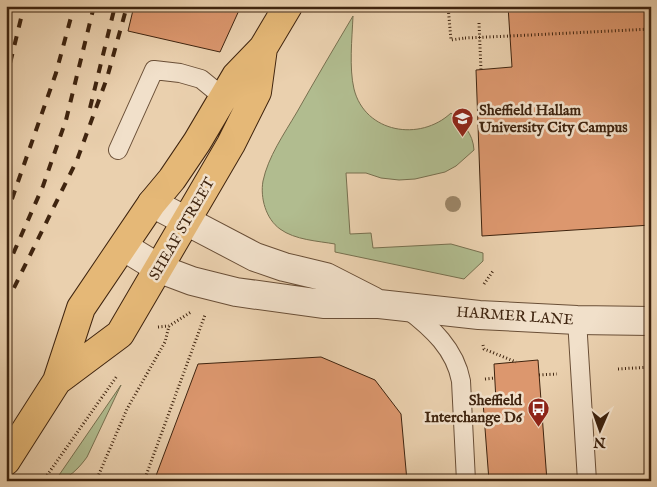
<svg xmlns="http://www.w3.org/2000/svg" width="657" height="487" viewBox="0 0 657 487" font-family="'IM FELL English',serif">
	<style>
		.green { fill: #b1bc8f; stroke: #78704f }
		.building { fill: #dc976e; stroke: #3f240f }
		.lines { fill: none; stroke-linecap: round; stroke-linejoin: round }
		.service-casing { stroke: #6a4f37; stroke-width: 20 }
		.minor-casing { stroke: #6a4f37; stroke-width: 30 }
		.trunk-casing { stroke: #3f240f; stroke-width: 30 }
		.path { stroke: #3f240f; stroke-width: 3; stroke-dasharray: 1 2.5; stroke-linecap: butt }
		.service { stroke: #f1e0ca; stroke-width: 18 }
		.minor { stroke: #f1e0ca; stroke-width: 28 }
		.trunk { stroke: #e5b877; stroke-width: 28 }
		.rail { stroke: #3f240f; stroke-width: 4; stroke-dasharray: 9 9; stroke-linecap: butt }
		.path-bridge { stroke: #3f240f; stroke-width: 3; stroke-dasharray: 1 2.5; stroke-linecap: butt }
		.tree { fill: #9c8668 }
		.labels { text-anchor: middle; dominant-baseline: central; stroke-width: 5; stroke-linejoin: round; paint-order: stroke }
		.poi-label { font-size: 15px; font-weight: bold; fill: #3f240f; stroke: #f1e0ca; text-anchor: start }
		.street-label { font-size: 15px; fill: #3f240f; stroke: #f1e0ca }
	</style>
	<rect width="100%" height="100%" fill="#ead0ae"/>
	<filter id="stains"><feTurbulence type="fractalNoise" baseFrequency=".004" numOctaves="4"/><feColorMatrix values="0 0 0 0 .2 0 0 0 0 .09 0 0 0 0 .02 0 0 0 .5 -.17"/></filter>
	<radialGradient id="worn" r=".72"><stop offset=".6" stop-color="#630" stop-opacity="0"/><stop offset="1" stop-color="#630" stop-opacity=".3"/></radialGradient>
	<path class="green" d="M353,16c-1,23 -4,52 1,73 11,44 66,53 97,24 12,11 22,20 23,37l-18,16 -11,6 -30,7 -16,1 -18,-2 -15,-5h-20l4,61 21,-1 2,15 78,-4 32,9v8l-19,18 -129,-27v-8c-17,-3 -40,-4 -55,-15 -14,-10 -20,-31 -17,-48 5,-24 21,-47 34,-69 18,-32 37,-64 56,-96z
		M121,385l-34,72c-7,10 -20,24 -32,24z"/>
	<path class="building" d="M134,6h107l-21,46 -92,-21z
		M508,6h143v219l-169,11 -6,-166 36,-3z
		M321,357l54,23 26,34 6,67h-253l44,-117z
		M538,360l9,121h-58l-6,-79 13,-1 -2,-37z"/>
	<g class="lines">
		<defs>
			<path id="service" d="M118,150l36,-80 26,3 21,6 22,18
				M407,309c25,19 48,40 54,72l5,100
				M577,320l10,161"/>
			<path id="minor" d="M152,203l103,54 29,10 42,10 47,24
				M124,247l36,22 32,12 44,11 87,12h56l100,11 98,5 74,1"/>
			<path id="trunk" d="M57,381l63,-47 111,-190 26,-52 6,-44
				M6,461l51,-80 24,-73 71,-105 20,-24 25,-37 39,-66 27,-28 25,-42"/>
		</defs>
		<use href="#service" class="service-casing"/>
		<use href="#minor" class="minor-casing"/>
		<use href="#trunk" class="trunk-casing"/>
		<path class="path" d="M448,6l3,34 14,-2
			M479,23l2,47
			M510,36l141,-7
			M484,284l9,-13
			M158,327l11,-1 22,-14
			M483,345l1,4 32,13
			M618,369l33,-2
			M539,375l18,-1
			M485,379l10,-1
			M43,481l74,-105
			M96,481l31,-72 38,-67 4,-16
			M144,481l61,-166"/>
		<use href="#service" class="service"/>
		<use href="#minor" class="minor"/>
		<use href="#trunk" class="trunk"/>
		<path class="rail" d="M6,80l18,-74
			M90,108l25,-102
			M6,216l50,-143 18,-67
			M6,270l37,-84 23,-66 28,-114
			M6,304l71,-144 30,-82 20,-72"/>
		<path class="path-bridge" d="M465,38l45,-2"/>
	</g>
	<circle class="tree" cx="453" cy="204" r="8"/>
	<defs>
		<symbol id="university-pin" viewBox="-11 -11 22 30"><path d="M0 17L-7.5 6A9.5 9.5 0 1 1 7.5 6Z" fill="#8f2418" stroke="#f1e0ca"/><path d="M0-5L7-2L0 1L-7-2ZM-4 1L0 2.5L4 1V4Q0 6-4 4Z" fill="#fff"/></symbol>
		<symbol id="bus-pin" viewBox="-11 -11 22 30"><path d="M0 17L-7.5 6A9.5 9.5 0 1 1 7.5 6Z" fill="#8f2418" stroke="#f1e0ca"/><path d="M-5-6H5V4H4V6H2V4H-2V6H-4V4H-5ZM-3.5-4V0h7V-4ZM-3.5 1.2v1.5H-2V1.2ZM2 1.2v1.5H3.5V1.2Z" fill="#fff"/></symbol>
	</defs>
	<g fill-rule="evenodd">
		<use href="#university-pin" x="450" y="106" width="25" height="34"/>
		<use href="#bus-pin" x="526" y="396" width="25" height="34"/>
	</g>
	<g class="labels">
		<g class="poi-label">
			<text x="479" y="110">Sheffield Hallam<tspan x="479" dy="17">University City Campus</tspan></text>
			<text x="522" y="400" text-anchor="end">Sheffield<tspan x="522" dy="17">Interchange D6</tspan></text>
		</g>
		<g class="street-label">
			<text transform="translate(182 229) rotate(-60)">SHEAF STREET</text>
			<text transform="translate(515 316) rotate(4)">HARMER LANE</text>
		</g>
	</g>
	<rect width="657" height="487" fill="none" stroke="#ead0ae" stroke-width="25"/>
	<rect x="8" y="8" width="642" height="472" fill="none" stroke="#3f240f" stroke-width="2.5"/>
	<rect x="12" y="12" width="632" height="462" fill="none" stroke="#3f240f"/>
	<g transform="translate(600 430) rotate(182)" stroke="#f1e0ca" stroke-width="4" paint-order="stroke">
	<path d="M0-4L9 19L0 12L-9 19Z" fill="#3f240f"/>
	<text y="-8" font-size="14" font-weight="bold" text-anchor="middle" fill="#3f240f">N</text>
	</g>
	<rect width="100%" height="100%" filter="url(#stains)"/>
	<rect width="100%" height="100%" fill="url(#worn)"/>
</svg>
